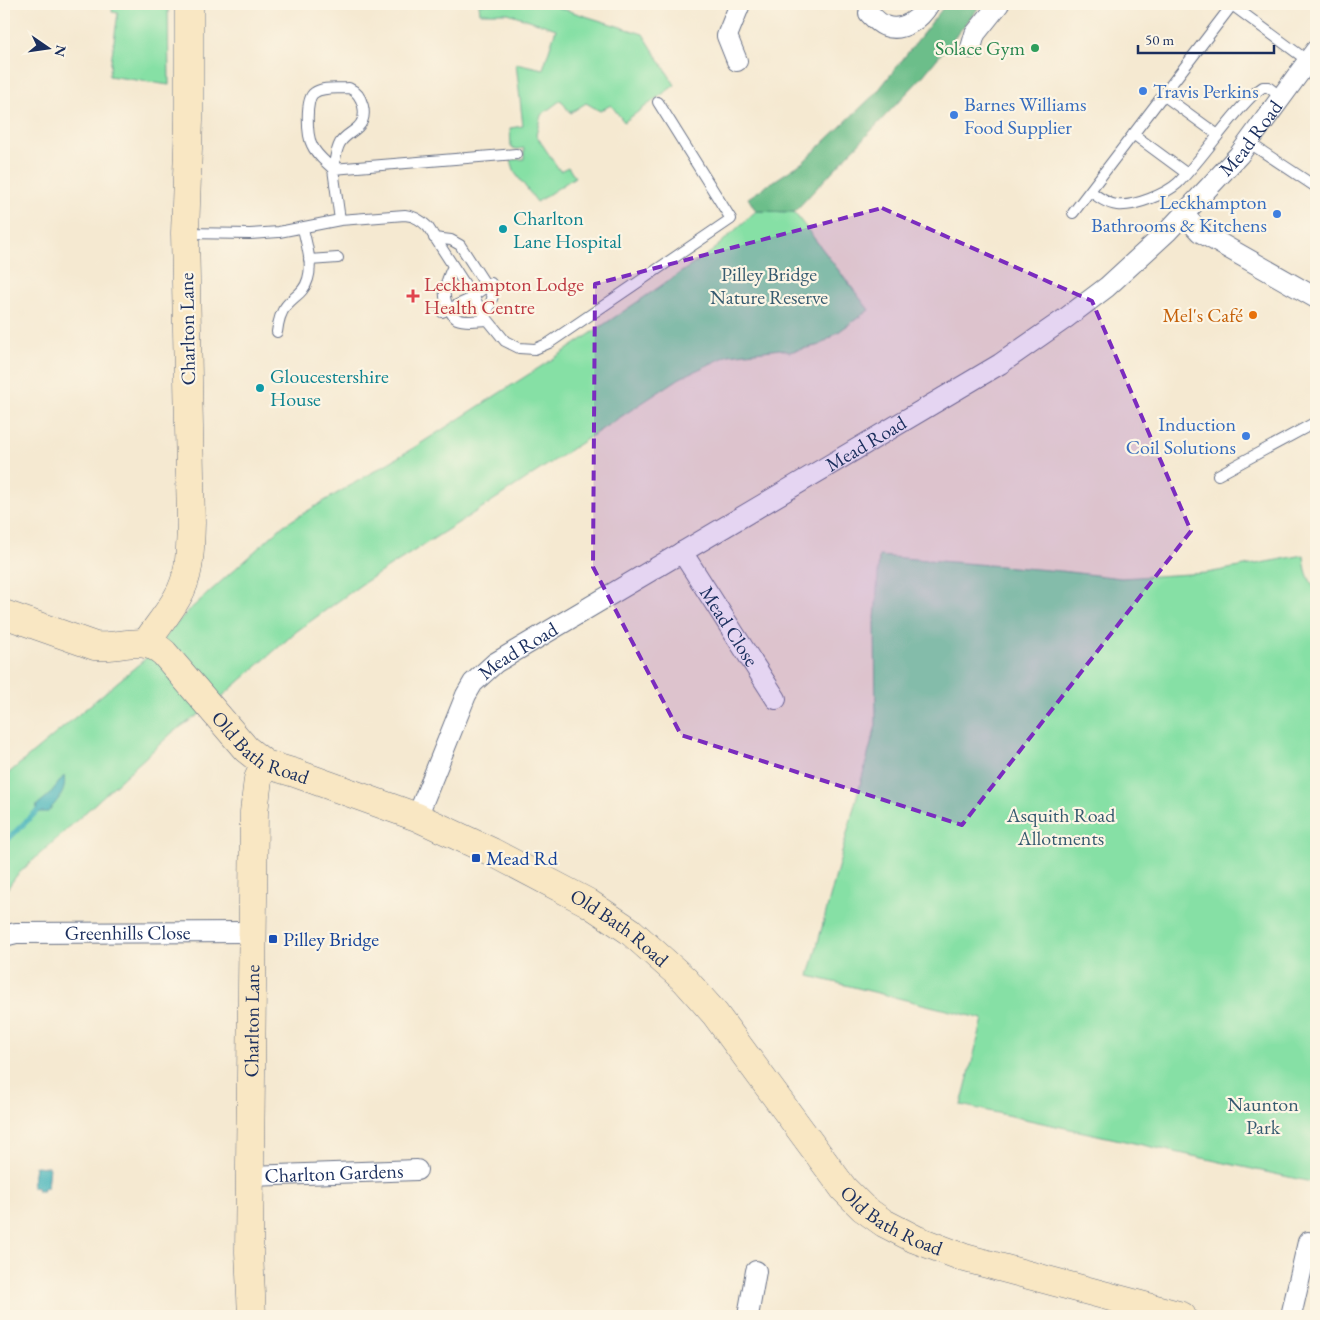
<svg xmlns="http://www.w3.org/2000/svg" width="1320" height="1320" viewBox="0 0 1320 1320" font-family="'EB Garamond',serif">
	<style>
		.green { fill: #86e0a5; stroke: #508882 }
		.forest { fill: #6cbe8a; stroke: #447674 }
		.water { fill: #42b3ba; stroke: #2e718c }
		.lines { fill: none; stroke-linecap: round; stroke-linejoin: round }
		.stream { stroke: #42b3ba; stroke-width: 5.5 }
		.lane-casing { stroke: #677086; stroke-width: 12 }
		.street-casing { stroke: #677086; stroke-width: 22 }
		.secondary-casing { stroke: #677086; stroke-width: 29 }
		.lane { stroke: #fff; stroke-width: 10 }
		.street { stroke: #fff; stroke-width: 20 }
		.secondary { stroke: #f9e7c3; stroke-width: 28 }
		.marked { fill: #7b2cbf; fill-opacity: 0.2; stroke: #7b2cbf; stroke-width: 4; stroke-dasharray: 10 6; stroke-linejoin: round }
		.leisure-dot { fill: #2e9e5b; stroke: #fcf5e5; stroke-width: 2 }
		.shop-dot { fill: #3f7fe0; stroke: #fcf5e5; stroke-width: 2 }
		.culture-dot { fill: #0f9aa8; stroke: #fcf5e5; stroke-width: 2 }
		.health-dot { fill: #e0444e; stroke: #fcf5e5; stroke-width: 2 }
		.food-dot { fill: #e8710a; stroke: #fcf5e5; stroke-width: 2 }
		.transit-dot { fill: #1a4fb4; stroke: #fcf5e5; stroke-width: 2 }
		.labels { text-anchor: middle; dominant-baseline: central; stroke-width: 4.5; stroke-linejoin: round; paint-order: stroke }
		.leisure-label { font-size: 20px; fill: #27864d; stroke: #fcf5e5; text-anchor: end }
		.shop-label { font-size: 20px; fill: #366cbe; stroke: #fcf5e5; text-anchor: start }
		.street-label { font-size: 20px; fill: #1b2f5e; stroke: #fcf5e5 }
		.culture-label { font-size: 20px; fill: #0d838f; stroke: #fcf5e5; text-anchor: start }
		.park-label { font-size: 20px; fill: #365b70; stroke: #fcf5e5 }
		.health-label { font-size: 20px; fill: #be3a42; stroke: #fcf5e5; text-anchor: start }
		.food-label { font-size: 20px; fill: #c56008; stroke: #fcf5e5; text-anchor: end }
		.transit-label { font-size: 20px; fill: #164399; stroke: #fcf5e5; text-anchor: start }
	</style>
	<rect width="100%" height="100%" fill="#fcf5e5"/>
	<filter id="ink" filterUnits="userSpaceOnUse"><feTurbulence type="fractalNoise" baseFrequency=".02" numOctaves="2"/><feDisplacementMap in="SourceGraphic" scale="10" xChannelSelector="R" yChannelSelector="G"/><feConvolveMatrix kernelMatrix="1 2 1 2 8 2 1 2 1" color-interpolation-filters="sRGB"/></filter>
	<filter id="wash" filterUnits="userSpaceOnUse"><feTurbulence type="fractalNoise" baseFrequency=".0096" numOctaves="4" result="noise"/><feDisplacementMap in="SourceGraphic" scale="20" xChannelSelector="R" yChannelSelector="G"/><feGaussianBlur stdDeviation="1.12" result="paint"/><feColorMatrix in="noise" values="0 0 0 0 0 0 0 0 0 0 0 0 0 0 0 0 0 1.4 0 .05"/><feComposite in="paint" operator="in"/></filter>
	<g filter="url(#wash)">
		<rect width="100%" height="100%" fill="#f5e9d1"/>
		<path class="green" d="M113,4h55l1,81 -60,-9 9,-63 -6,-1z
			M479,4l71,1 93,29 32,51 -51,37 -13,-17 -11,6 -14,-8 -16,10 -9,-13 -20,15 -5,20 24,36 8,-4 7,10 -38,25 -22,-29 -4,-13 13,-1v-11c-5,1 -8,2 -13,-1l-1,-19 13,-2 -7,-63 27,6 13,-40 -48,-16h-28z
			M756,211l38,1 75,98 -49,35 -31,7 -9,-3 -51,6 -49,23 -203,133 -115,73 -65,47 -87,76 -37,25 -156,143 -13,18v-116l141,-118 41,-46 98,-88 131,-78 144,-92 152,-103z
			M1304,555c1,14 3,23 12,34v594l-355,-78 22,-86 -174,-43 67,-251 -1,-105 4,-64 181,15 61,7 86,-5z"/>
		<path class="forest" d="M946,4h36l-60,73 -128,135 -38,-1 -8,-13 55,-36 74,-70z"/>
		<path class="water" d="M64,776c3,17 -7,24 -16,36h-12l1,-7 12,-10z
			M35,1166l14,1 -2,21h-4v3h-6l1,-3 -6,-1z"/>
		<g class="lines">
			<path class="stream" d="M4,843l32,-31"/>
		</g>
	</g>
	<g filter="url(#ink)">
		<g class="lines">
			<defs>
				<path id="lane" d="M349,88c14,6 20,28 9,39 -6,6 -13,8 -18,16 -4,7 -5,17 -7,26 -7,-7 -17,-14 -21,-24 -5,-9 -7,-46 2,-52 9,-7 25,-4 35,-5z
					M1163,95l55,40
					M1133,134l53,39
					M1248,142l68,45
					M1090,191c8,6 17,13 27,14 17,2 49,-11 61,-22 28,-28 49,-64 78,-91l7,-5h5l13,10
					M1073,213l159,-208 76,56
					M340,220l-7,-51 183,-15
					M186,233l64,1 29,-2 61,-12 65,-5c10,1 16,5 23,12l60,93 17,21 14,7 16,1 14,-6 182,-124 -73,-117
					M434,238l17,2 9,5 33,51 -7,20
					M309,260l29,-2
					M453,266c-7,15 -13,29 -3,44 1,3 4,7 7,9 9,4 22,1 31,1
					M442,312l26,-12 23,-17
					M277,332c1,-9 3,-19 9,-26 8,-10 18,-13 22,-27 5,-16 -2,-35 -5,-51
					M1218,475l98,-53"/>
				<g id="street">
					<path d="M869,13c5,5 9,10 16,13 18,7 36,-8 44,-22"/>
					<path d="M971,48l4,-14 24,-30"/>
					<path d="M737,61l-10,-25 13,-32"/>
					<path d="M1184,215l16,17 116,66"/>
					<path id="s1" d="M682,552l94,147"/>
					<path id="s2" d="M417,817l49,-122 7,-12 22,-20 505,-299 66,-46 41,-31 60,-55 72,-77 77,-105"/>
					<path id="s3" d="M4,936l12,-3 236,-1"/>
					<path id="s4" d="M250,1176l167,-6"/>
					<path d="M748,1316l8,-45"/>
					<path d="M1291,1316l17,-74"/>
				</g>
				<g id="secondary">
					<path id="s5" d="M4,614l91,32c23,3 49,-12 69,7l82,96 19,15 30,9 122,44 75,35 95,50 43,29 55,49 30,34 129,175 19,19 21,15 31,16 50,19 217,58"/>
					<path d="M146,643c10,-15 22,-29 31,-45 14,-23 13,-49 14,-75l-6,-290 4,-113v-116"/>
					<path id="s6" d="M252,1316l-3,-64 5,-440 4,-33 7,-15"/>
				</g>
			</defs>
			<use href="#lane" class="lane-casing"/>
			<use href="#street" class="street-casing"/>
			<use href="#secondary" class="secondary-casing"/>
			<use href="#lane" class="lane"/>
			<use href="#street" class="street"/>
			<use href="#secondary" class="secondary"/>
		</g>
	</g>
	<path class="marked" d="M882,208l210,93 99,230 -229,294 -281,-90 -88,-168 2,-283z"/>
	<circle class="leisure-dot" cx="1035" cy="48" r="5"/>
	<g class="shop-dot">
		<circle cx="1143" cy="91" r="5"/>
		<circle cx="954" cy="115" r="5"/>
		<circle cx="1277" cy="214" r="5"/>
		<circle cx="1246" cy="436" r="5"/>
	</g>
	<g class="culture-dot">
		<circle cx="503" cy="229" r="5"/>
		<circle cx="260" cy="388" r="5"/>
	</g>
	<path class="health-dot" d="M410.5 288.5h5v5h5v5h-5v5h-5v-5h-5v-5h5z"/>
	<circle class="food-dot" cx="1253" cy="315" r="5"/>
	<g class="transit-dot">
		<rect x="471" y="853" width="10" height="10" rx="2.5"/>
		<rect x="268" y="934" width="10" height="10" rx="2.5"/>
	</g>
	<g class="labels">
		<g class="leisure-label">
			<text x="1025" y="48">Solace Gym</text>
		</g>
		<g class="shop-label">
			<text x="1153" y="91">Travis Perkins</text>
			<text x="964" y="104">Barnes Williams<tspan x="964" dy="23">Food Supplier</tspan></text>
			<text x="1267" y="202" text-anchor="end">Leckhampton<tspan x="1267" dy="23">Bathrooms &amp; Kitchens</tspan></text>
			<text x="1236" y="424" text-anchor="end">Induction<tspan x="1236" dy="23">Coil Solutions</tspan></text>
		</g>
		<g class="street-label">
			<text stroke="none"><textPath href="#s2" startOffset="1101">Mead Road</textPath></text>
			<text transform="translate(187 329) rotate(-91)">Charlton Lane</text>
			<text stroke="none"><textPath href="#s2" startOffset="606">Mead Road</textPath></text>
			<text stroke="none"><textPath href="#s1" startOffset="88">Mead Close</textPath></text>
			<text stroke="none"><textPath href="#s2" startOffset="201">Mead Road</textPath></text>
			<text stroke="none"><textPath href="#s5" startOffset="306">Old Bath Road</textPath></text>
			<text stroke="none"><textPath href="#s5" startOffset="711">Old Bath Road</textPath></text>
			<text stroke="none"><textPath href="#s3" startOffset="124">Greenhills Close</textPath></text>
			<text stroke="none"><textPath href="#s6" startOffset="295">Charlton Lane</textPath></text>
			<text stroke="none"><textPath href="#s4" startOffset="84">Charlton Gardens</textPath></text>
			<text stroke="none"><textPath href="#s5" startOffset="1116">Old Bath Road</textPath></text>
		</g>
		<g class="culture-label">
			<text x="513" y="218">Charlton<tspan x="513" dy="23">Lane Hospital</tspan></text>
			<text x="270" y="376">Gloucestershire<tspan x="270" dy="23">House</tspan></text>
		</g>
		<g class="park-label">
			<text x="769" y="274">Pilley Bridge<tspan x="769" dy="23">Nature Reserve</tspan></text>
			<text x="1061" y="815">Asquith Road<tspan x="1061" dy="23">Allotments</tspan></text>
			<text x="1263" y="1104">Naunton<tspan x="1263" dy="23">Park</tspan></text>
		</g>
		<g class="health-label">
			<text x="424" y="284">Leckhampton Lodge<tspan x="424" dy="23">Health Centre</tspan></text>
		</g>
		<g class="food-label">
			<text x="1243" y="315">Mel's Café</text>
		</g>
		<g class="transit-label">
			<text x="486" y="858">Mead Rd</text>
			<text x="283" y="939">Pilley Bridge</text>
		</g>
	</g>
	<rect width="1320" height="1320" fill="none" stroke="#fcf5e5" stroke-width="20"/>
	<g transform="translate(48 48) rotate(103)" stroke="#fcf5e5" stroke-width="4" paint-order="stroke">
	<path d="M0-4L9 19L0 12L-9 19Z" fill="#1b2f5e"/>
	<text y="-8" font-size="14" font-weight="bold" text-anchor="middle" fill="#1b2f5e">N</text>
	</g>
	<path d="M1138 45v8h136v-8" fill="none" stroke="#1b2f5e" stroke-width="2.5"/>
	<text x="1145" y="45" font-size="15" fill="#1b2f5e" stroke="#fcf5e5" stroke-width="4" paint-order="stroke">50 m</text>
</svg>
